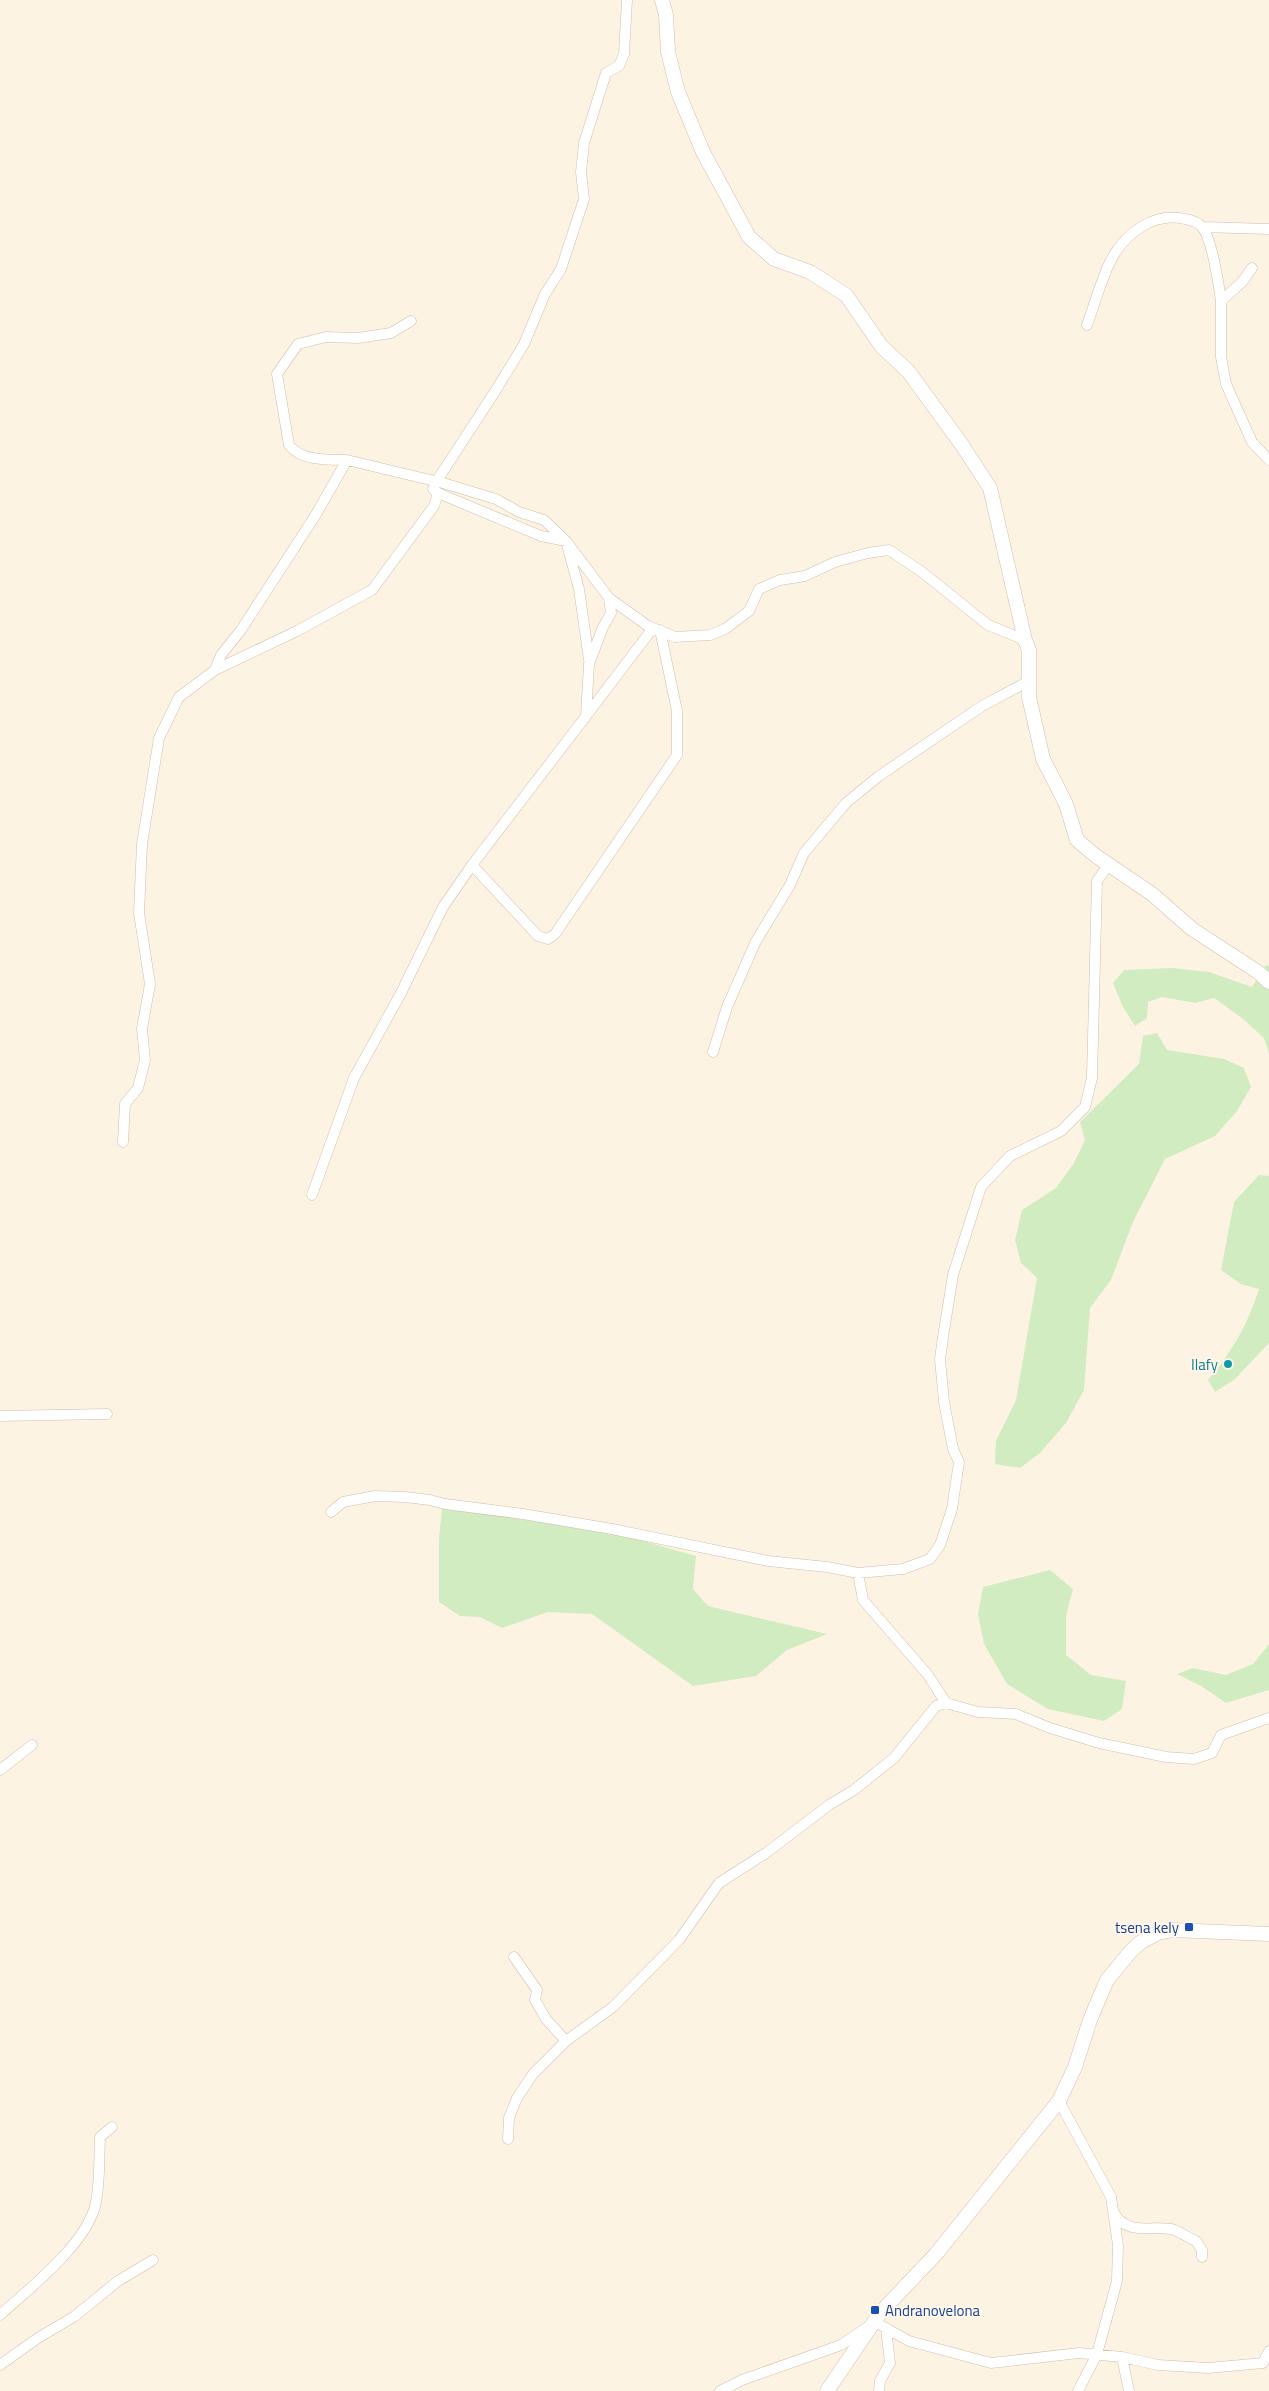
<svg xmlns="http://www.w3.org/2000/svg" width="1269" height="2391" viewBox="0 0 1269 2391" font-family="'Titillium Web',sans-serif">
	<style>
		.green { fill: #d2ecc1 }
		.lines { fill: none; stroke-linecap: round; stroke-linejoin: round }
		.street-casing { stroke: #d1bdac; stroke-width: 11 }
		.secondary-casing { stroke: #d5bda9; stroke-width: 15 }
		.street { stroke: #fff; stroke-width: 10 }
		.secondary { stroke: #fff; stroke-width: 14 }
		.culture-dot { fill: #0f9aa8; stroke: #fff7eb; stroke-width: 2 }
		.transit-dot { fill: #1a4fb4; stroke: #fff7eb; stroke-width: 2 }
		.labels { text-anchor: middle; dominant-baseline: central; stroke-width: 4; stroke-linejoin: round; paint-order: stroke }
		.culture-label { font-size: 15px; fill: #0d838f; stroke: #fff7eb; text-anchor: end }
		.transit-label { font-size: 15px; fill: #164399; stroke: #fff7eb; text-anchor: end }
	</style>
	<rect width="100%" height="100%" fill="#fdf3e3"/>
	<path class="green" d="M1266,965l3,1v88l-5,-16 -22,-20 -28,-20 -19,5 -33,-6 -14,5 -1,16 -12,8 -12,-19 -10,-24 11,-13 48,-2 37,4 43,15z
		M1157,1033l10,17 57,9 20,9 7,19 -14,24 -22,25 -50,23 -32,63 -22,58 -21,28 -6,82 -18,33 -26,30 -20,15 -25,-4 1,-23 20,-41 21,-122 -16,-15 -6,-23 7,-30 34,-22 18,-25 11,-23 -5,-18 59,-58 4,-28z
		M1259,1175l10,1v167l-35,37 -19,12 -7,-12c25,-30 39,-54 51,-91l-18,-5 -20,-14 13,-68z
		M464,1507l154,27 78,22 -3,33 15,17 119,28 -40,16 -31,26 -63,10 -101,-72 -44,-2 -46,16 -22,-11 -20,-1 -21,-14v-63l3,-31z
		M1050,1570l23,19 -7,27v39l25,20 35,6 -4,28 -18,12 -56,-12 -41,-25 -23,-40 -6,-30 5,-27z
		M1269,1644v46l-43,13 -25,-17 -24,-12 16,-6 33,7 27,-11z"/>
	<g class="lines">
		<defs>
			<path id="street" d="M1202,227l67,2
				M1252,268l-10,14 -21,19v56l5,27 26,58 17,18
				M1087,325c8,-22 14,-45 24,-65 15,-28 43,-48 74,-41 6,1 13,3 17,8 10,12 17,58 19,74
				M347,460c-19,0 -46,1 -58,-15l-12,-71 21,-30 28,-7 32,1 33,-5 20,-12
				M436,482l60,-92 28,-46 21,-50 16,-25 23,-70 -3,-27 3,-29 22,-70 13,-7 5,-12 3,-54
				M433,489l5,4 103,43 25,5 13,48 10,71
				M215,670l82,-39 75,-41 62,-84 4,-13
				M586,716l67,-88
				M472,865l66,71 10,3 7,-5 122,-179v-44l-17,-81
				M713,1052l14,-45 29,-66 34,-56 14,-32 42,-50 33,-27 103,-70 47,-25
				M123,1142l2,-38 13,-16 7,-28 -3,-31 8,-45 -11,-71 3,-69 17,-106 20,-41 36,-27 6,-15 20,-25 74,-114 32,-56 96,23 53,16 23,13 25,8 22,21 43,57 39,28 27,11 35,-2 15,-6 24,-18 10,-22 21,-9 25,-4 30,-14 33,-9 21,-3 33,22 66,53 37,15
				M312,1195l42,-117 47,-85 42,-86 29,-42 114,-149 3,-52 14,-37 8,-14 -2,-15
				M0,1416l107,-2
				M331,1512l12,-10 32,-6 30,1 25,3 15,4 78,10 89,15 156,32 59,6 31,6 45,-4 27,-10 10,-14 12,-36 7,-47 -6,-13 -9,-47 -4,-43 3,-22 10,-62 28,-88 29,-31 51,-25 24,-24 7,-29 5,-197 10,-14 -7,-7
				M858,1573l5,27 65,75 18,28
				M0,1770l32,-25
				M514,1957l23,33 -2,10 11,19 20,22
				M1059,2101l52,96 7,48 -1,36 -20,73 -19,37
				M508,2139l1,-21 8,-20 16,-24 33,-33 47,-34 66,-67 40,-57 47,-30 63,-48 25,-15 40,-32 42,-52 10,-3 32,9 38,2 34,14 49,15 67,14 28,2 18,-6 9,-18 48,-17
				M1114,2213c12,22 36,13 57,16 7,1 17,9 25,12l6,9v7
				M0,2315c30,-27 89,-73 96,-113 4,-21 3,-44 4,-65l12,-10
				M1122,2357l7,34
				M0,2365l38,-27 37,-22 43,-35 35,-21
				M720,2391l22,-11 99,-35 34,-23 34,19 82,22 88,-10 43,4 36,8 50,3 55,-5 6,-12
				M879,2391l1,-10 10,-18 -4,-35"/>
			<path id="secondary" d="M662,0l4,15 2,37 10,40 25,60 46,85 25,22 36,13 36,23 36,52 26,24 54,74 28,43 35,152 4,10v47l14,62 23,45 11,36 19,16 56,38 40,35 66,43 11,10
				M827,2391l53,-78 56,-59 123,-153 16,-34 15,-47 17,-40 24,-29 10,-9 17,-9 15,-3 96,4"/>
		</defs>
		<use href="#street" class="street-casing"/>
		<use href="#secondary" class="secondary-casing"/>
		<use href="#street" class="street"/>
		<use href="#secondary" class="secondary"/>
	</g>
	<circle class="culture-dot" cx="1228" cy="1364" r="5"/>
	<g class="transit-dot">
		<rect x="1184" y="1922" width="10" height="10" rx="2.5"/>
		<rect x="870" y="2305" width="10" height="10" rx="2.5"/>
	</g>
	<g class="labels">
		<g class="culture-label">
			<text x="1218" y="1364">Ilafy</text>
		</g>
		<g class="transit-label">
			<text x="1179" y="1927">tsena kely</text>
			<text x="885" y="2310" text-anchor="start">Andranovelona</text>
		</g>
	</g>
</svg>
